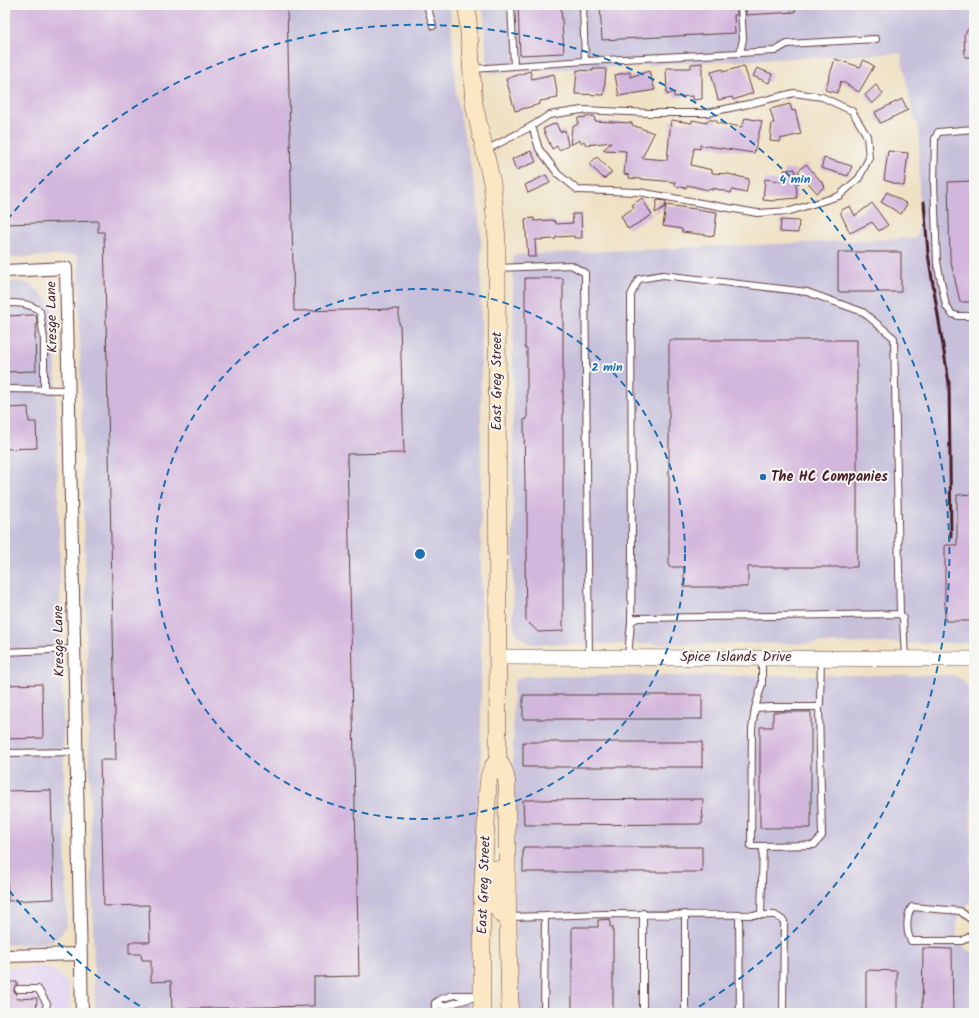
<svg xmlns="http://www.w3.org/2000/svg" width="979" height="1018" viewBox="0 0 979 1018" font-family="Kalam,sans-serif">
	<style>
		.built { fill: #e3d3f2 }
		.industrial { fill: #c6c0da }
		.building { fill: #d3b6dc }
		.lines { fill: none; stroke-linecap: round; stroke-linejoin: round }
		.service-casing { stroke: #633c42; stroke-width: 8 }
		.minor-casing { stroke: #633c42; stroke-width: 14 }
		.tertiary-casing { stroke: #633c42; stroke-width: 16 }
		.secondary-casing { stroke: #633c42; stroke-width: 18 }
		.service { stroke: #fff; stroke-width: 6 }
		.minor { stroke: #fff; stroke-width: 12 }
		.tertiary { stroke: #fff; stroke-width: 15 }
		.secondary { stroke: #fbe7c3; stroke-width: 17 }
		.rail { stroke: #4a1f2b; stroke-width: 3 }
		.ring { fill: none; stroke: #1f6fb2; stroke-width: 2; stroke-dasharray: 7 5 }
		.poi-dot { fill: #1f6fb2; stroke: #f6f6f2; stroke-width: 1.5 }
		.labels { text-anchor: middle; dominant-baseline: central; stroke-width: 4; stroke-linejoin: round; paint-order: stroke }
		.street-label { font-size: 14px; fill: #4a1f2b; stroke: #f6f6f2 }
		.poi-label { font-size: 14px; font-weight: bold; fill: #4a1f2b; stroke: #f6f6f2; text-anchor: start }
		.centre { fill: #1f6fb2; stroke: #f6f6f2; stroke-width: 2 }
		.ring-label { font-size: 12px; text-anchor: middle; font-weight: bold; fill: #1f6fb2; stroke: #f6f6f2; stroke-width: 4; stroke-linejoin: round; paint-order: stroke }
	</style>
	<rect width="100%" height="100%" fill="#f6f6f2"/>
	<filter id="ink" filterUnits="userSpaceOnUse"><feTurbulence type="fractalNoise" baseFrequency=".025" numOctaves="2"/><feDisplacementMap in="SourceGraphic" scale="8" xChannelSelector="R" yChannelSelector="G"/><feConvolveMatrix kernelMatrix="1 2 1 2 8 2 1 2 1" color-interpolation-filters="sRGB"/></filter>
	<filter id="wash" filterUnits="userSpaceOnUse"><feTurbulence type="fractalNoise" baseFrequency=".012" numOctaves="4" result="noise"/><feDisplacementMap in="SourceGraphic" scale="16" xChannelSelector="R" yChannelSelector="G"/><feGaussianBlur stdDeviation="0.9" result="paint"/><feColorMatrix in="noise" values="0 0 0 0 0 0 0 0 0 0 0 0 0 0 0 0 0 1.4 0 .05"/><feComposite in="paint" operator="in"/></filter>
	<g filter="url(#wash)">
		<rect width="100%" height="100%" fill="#efe1c3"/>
		<path class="built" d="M43,967l13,4 10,11 3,7 1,24h-65v-45z"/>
		<path class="industrial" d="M5,5h445l6,90 21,102 4,40v550l-7,167 -5,27v32h-374l-17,-755 -2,-3 -71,3z
			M483,5h491v638l-441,1 -11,-5 -6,-7 -3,-9v-368l403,-17 3,-16v-91l-8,-26 -10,-52 -413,20z
			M5,281l16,1 11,3 9,8 8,9 5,12 1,17 12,585 -1,9 -4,8 -5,5 -8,4 -15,2 -29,1z
			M950,675l7,2 6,3 8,13 1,7 -1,197 -2,6 -9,12 -3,9 -1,8 3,8 6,8 9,5v60h-457l-4,-148v-177l1,-6 2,-3 10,-3z"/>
		<g id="blocks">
			<path class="building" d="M5,5h282l7,306 105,-2v15h1l4,129 -57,1 12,522 -45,1v29l-142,3 -1,-28 -20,1v-22h-9l-1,-6h-12v-12h21l-1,-37 -45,1 -4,-146h16l-12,-528h-6v-11l-93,3z
				M518,5h43l3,48 -44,2z
				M600,5h137v10h-3l1,18 -133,7z
				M746,5h49v7l-49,3z
				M974,21v36h-9l-1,-22z
				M835,59l25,8 4,-7 10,6 -15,26 -18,-11 -4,12 -12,-3z
				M702,63v36l-9,1v-4l-19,1v-5l-7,3 -1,-27h25v-4z
				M744,66l9,27 -20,7 -1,-3 -14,3 -7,-28 12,-3v3z
				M757,68l15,6 -3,9 -16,-7z
				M593,69h13l-2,26 -29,-1 2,-24 16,1z
				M530,71l2,8 22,-5 4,24 -18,3v3l-25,7 -9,-32z
				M649,71l6,19 -36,6 -4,-21 15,-3v5z
				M876,85l7,9 -11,10 -7,-9z
				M902,99l6,11 -28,13 -5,-11z
				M790,104l2,7 3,-1 6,24 -21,5v3l-10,-1 2,-18h2l-4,-14z
				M594,116l1,5 37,2v2l22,8 -12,25 25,2 4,-40 21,3v-3l15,3v-3h9l1,3 25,4 3,-9 17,3 -8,32 -54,-8v4l-6,-1 -3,17 21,5v3l16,1 21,5 -3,14 -14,-3 -1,3 -18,-5v2l-5,-1v1l-21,-5 -1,3 -11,-2v-4l-46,-4v-3l-5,-1 2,-23 -23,-1 9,-8 -26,3 -2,-4 -3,2 -1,-3 -10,5 2,-18 6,-3v-6z
				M556,123l4,9 5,-2 3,16 -9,4 -2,-4 -5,3 -9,-20z
				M531,151l5,11 -20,8 -4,-11z
				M888,151l20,2 -4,33 -20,-6z
				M597,157l15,15 -8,7 -15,-15z
				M824,158l28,8 -4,10 -27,-8z
				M806,164l19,22 -8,7 -19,-22z
				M795,169l2,29 -22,2 -1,1 -11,-1 2,-21 20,3 -1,-12z
				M546,175l4,8 -22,10 -3,-8z
				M974,181v121h-14l-10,-44 -2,-76z
				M887,192l20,12 -6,10 -20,-12z
				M642,198l10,17 -24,14 -7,-13 13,-8 -2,-3z
				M657,200l9,1 -1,6 -10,6z
				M872,203l16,22 -9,6 -7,-9 -22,11 -9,-19v-4l9,-4 5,10z
				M666,205l51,7 -3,24 -32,-4v-3l-19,-3z
				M572,214h9l1,24h-8v-2l-18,1v2l-21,1 1,17h-8l-3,-38 9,-1v3l19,-1v1h2l1,3 17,-1z
				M781,220l18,1 -1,12 -18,-1z
				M838,252h63v40h-63z
				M525,278h38v353l-25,1 -12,-12 -1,-59h2v-71h-2l-1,-70 3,-1v-71h-2z
				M31,315h5l1,4 -1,14h-1l1,38 -31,1v-56z
				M669,340h188v227h-109v20h-64v-20h-15z
				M28,407l1,15h7l1,26 -32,1v-37h4v-4z
				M974,494v127h-29v-76h12v-50z
				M42,684l1,54 -38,1v-54z
				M523,695h179v24h-179z
				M773,712h38v116h-51v-101h13z
				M523,742h179v25h-179z
				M51,790l3,109 -46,2 -3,-110z
				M703,799l-1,25 -178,1 -1,-25z
				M523,847h179v25h-179z
				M610,919v8h3v86h-41v-86h26v-7z
				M923,948l29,1 1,64h-31z
				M866,970l31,1v42h-31z
				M5,982h12v3l-3,4v3l3,1 -1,6 21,-1 -1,15h-31z"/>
		</g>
	</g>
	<g filter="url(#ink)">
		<use href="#blocks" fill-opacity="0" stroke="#633c42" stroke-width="1"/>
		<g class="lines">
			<defs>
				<path id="service" d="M427,5l6,21
					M511,5l3,61
					M583,5l2,56
					M740,53l35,-2 12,-7 89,-5
					M473,69l112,-8 155,-8 3,-14 -2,-34
					M974,129l-36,3 -3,7 -1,44 3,79 9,44 6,8 6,2h16
					M486,150l35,-18 11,-6 17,-11 33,-5 68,3h57l46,-10 41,-10 28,4 30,14 15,25 2,22 -10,20 -20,18 -49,15 -33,2 -118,-21 -61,-2 -20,-16 -19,-25 -7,-23
					M499,268l72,-3 14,8 4,384
					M5,303c14,0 24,0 35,8l4,29v50
					M5,389l64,1
					M631,622l1,-69 -1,-258 8,-16 24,-4 144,17 56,20 31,26 6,276
					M5,652l69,-3
					M628,657l3,-35 6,-4 263,-4 3,4 2,40
					M762,659v25l-7,24 16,-1h48l1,-4 1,-45
					M755,708l-3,21 -1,117h12l-2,69
					M5,753l71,-1
					M763,846l51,-1 8,-9 -3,-129
					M685,914v99
					M739,914l1,99
					M545,916l58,-2 172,1 9,6 -1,92
					M508,917l37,-1 -1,97
					M974,922l-14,-11 -48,-4c-6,8 -6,25 -1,34h51l12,-7
					M18,989h20l9,15 -3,9
					M454,995h28l-38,11 -9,-3 8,-5z
					M435,1003v10
					M643,1013v-100"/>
				<path id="minor" d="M5,271l61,-3 16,745
					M5,956l76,-2"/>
				<path id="tertiary" d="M498,657l476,2"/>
				<path id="secondary" d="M467,5l7,99 18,79 5,56 1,521c6,8 8,14 9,24v97l3,132
					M495,869v29l1,7 5,9 6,3
					M482,1013v-112l6,-116c1,-11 3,-17 10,-25"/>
			</defs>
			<use href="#service" class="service-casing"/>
			<use href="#minor" class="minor-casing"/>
			<use href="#tertiary" class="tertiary-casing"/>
			<use href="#secondary" class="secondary-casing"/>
			<use href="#service" class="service"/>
			<use href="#minor" class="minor"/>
			<use href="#tertiary" class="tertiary"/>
			<use href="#secondary" class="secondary"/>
			<path class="rail" d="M924,202l4,52 21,129 2,154"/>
		</g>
	</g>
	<g class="ring">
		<circle cx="420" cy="554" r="265"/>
		<path d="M150 1012A531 531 0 0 1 7 888M7 220A531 531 0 1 1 690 1012"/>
	</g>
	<circle class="poi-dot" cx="763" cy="477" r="4"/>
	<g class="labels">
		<g class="street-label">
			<text transform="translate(52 317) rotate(-91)">Kresge Lane</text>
			<text transform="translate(497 381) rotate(-90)">East Greg Street</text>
			<text transform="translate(59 641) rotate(-91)">Kresge Lane</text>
			<text x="736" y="657">Spice Islands Drive</text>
			<text transform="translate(484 885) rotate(-88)">East Greg Street</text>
		</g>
		<g class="poi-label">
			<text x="771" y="477">The HC Companies</text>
		</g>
	</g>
	<circle cx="420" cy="554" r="6" class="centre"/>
	<g class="ring-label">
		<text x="795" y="183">4 min</text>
		<text x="607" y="371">2 min</text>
	</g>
	<rect width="979" height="1018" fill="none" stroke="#f6f6f2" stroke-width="20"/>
</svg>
